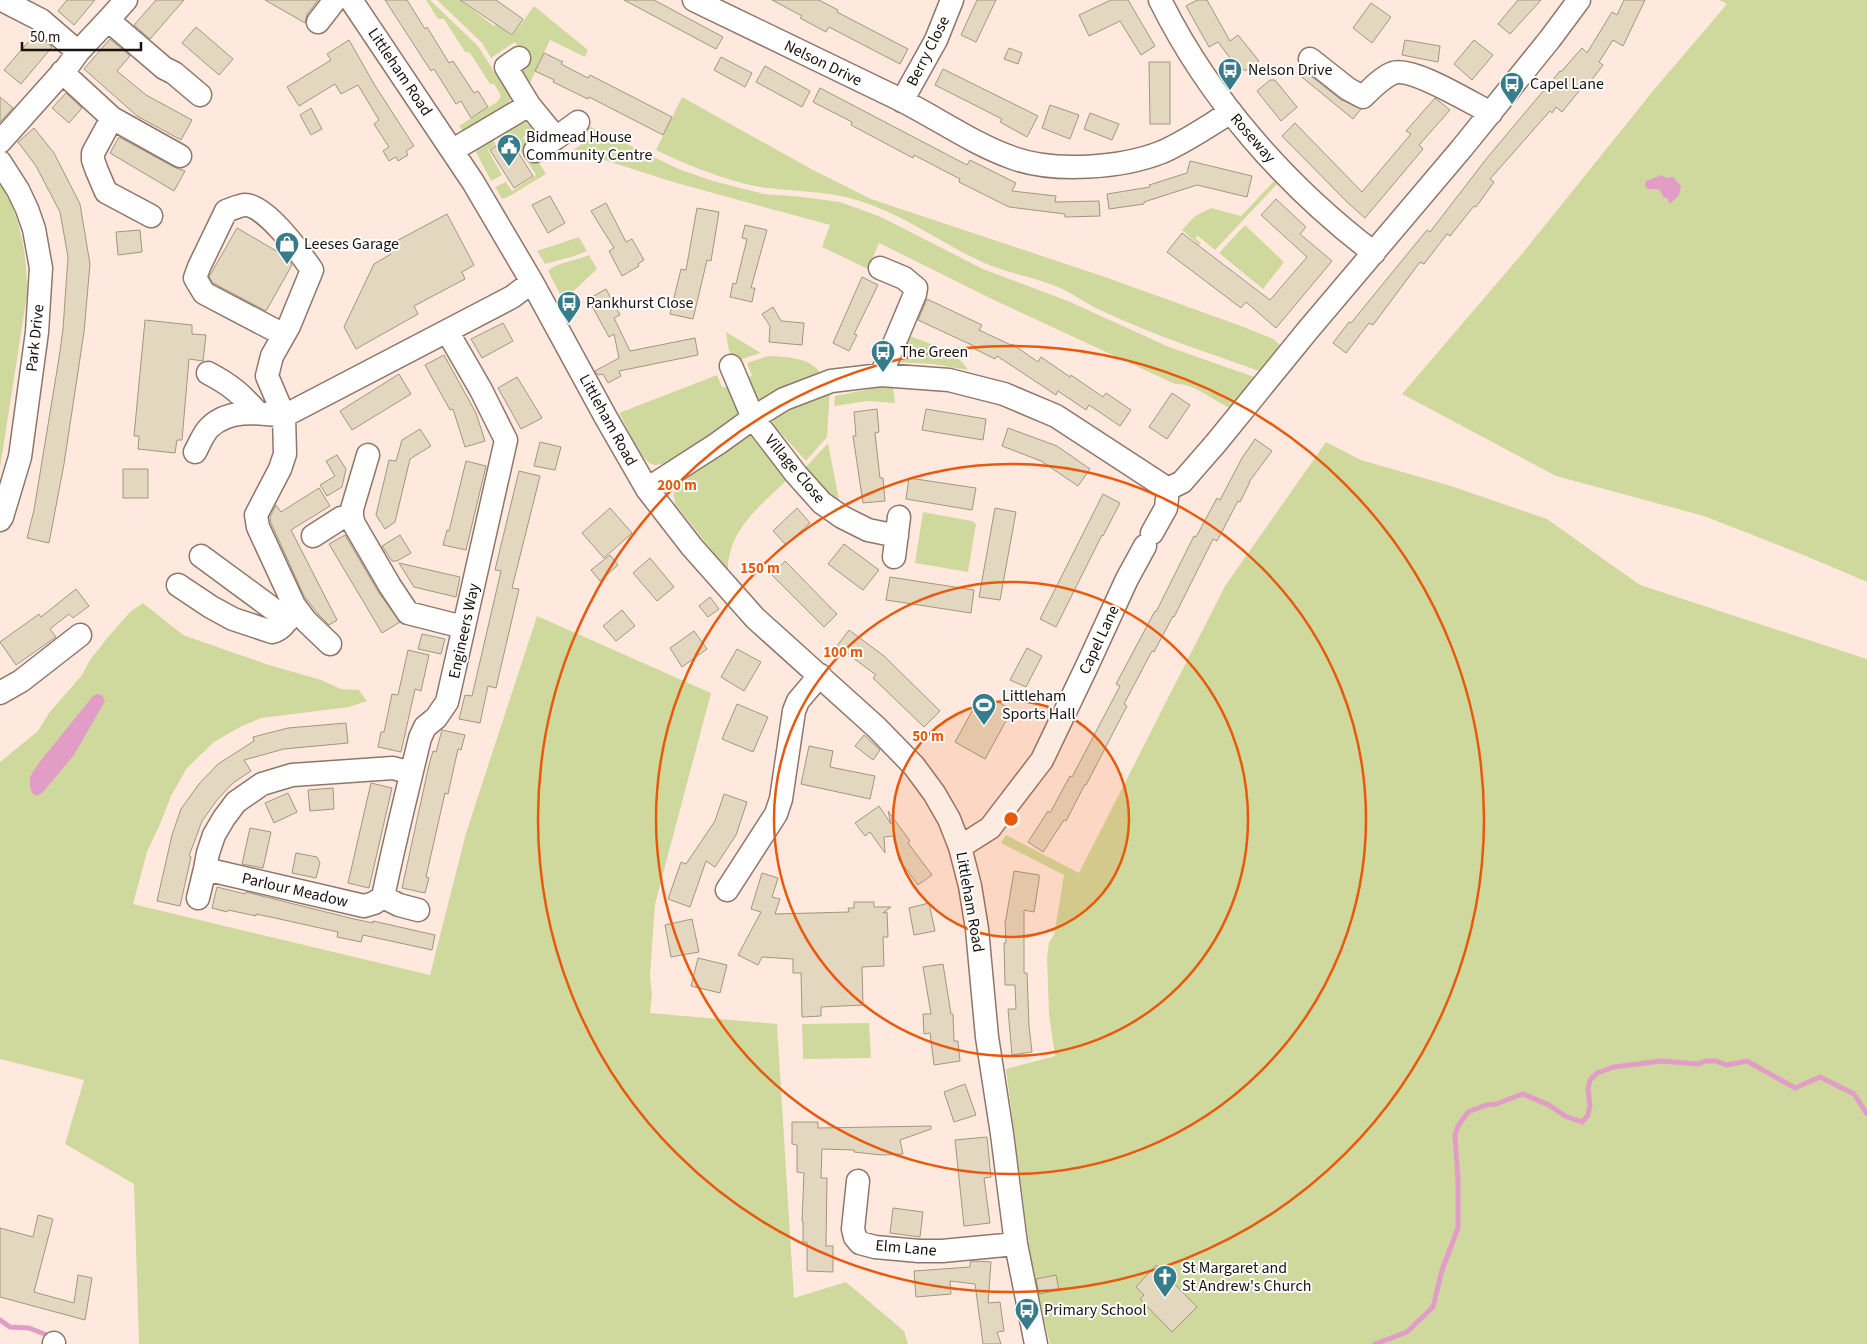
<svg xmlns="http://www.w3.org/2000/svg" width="1867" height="1344" viewBox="0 0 1867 1344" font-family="'Source Sans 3',sans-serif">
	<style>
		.green { fill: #d0d99d }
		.water { fill: #e29dc6 }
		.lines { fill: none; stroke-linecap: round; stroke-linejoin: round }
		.stream { stroke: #e29dc6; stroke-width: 5 }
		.building { fill: #e4d7bf; stroke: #a2967f }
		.minor-casing { stroke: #8e766a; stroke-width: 25 }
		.minor { stroke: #fff; stroke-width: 22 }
		.ring { fill: none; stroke: #e8590c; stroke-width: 2.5 }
		.labels { text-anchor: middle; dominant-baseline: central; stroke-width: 4; stroke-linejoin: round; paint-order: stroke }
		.street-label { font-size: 16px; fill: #19110c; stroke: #fff }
		.poi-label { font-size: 16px; fill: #19110c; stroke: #fff; text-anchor: start }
		.centre { fill: #e8590c; stroke: #fff; stroke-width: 2.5 }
		.ring-label { font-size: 15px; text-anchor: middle; font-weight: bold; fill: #e8590c; stroke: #fff; stroke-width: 4; stroke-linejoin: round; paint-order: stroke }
	</style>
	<rect width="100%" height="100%" fill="#ffe9de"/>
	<path class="green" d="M426,0h4l48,46 33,52 -3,6 -45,27 -4,-5 38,-24 3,-4v-4l-6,-10h-4l-20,-31 -5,-1 -21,-33h-6z
		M437,0h23l34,26 2,-2 16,12 22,-30 54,44 -3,7 -35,-17 -22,47c-5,-10 -9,-16 1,-25l-14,-20 -24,16 -9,-15z
		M1719,0h148v582l-61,-26 -102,-40 -148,-40 -154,-82 119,-139 136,-169 70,-82z
		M682,97l131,73 58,29 234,78 136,49 33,13 10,10 -20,24c-56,-21 -113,-38 -166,-64 -14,-7 -26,-16 -40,-22 -25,-10 -51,-14 -76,-25 -41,-19 -78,-47 -122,-61 -31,-10 -61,-9 -93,-13 -36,-5 -78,-22 -111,-38z
		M524,121l8,7 -2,4 -7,5 23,37 -38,23 -6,2 -7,-12 11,-5 6,9 24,-16 -25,-39 -10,6 -3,-6z
		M591,127l88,42 34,12 51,13 39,3 37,5 41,15 102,52 85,32 101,46 91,32 -22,25 -8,4c-18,-8 -36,-25 -55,-24l-179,-83 -117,-58 -11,26 -46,-22 8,-22 -157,-43 -100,-32 18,-12 -5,-10z
		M493,139l3,6 -8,5 14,25 -11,6 -15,-29 2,-3z
		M1275,180l3,3 -63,67 -17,-14 -3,2 6,5 -2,2 -17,-15 13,-14 16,-8 30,8z
		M0,184c22,34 27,72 27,111l-27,173z
		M1245,225l39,37 -21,27 -44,-36z
		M579,237l8,14 -12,5 -30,8 -8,-13z
		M589,255l8,14 -32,30 -3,-1 -14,-27c7,-8 30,-11 41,-16z
		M726,332l35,21 -28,9 -5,-15z
		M905,334c19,8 53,17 63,36l-35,-6 -39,-2z
		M768,356c18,1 47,1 54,21l-55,22h-8l-9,-3 -4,-18 6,-2 -5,-13z
		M717,375l5,12h8l12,24 -5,9 -72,47 -2,-3c-5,1 -11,2 -15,-2 -11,-10 -21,-35 -29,-49z
		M880,387l13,1 2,15 -27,-2 -34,5 1,-10z
		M830,389l-3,48 -21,24 -28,-31 -7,-2 2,-7 7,-10z
		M746,434l8,3 37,39c-27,27 -64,53 -63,95l-53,-67 -2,-14 7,-10z
		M1326,442l35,18 90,26 96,33 93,66 227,74v685h-817l-17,-69 -27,-206 49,-13 -6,-42 -2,-56 2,-16 5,-7 10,-60 -63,-32 5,-8 73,38 146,-287z
		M828,443l12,62 -36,-36z
		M923,512l49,9 4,3 -8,48 -53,-9z
		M143,603l40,32 83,29 55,16 20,9 18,1 8,11 -18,6 -88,11 -21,9 -26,15 -27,26 -16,28 -10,26 -14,30 -14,52 297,71 36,-142 71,-217 174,77 -56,211 -5,72 2,18 -2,19 127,11 17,274 52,-16 58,49 4,13h-769l-5,-160 -69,-40 19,-64 -84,-21v-297l38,-31 11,-18 33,-38 8,-15 18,-23 23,-26z
		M869,1023l2,35 -68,1 -1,-35z"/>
	<path class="water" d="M1662,175l4,3 7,-1 8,9 -2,9 -9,9 -3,-6h-3l-5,-9h-11l-3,-3 1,-5z
		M97,694l5,1 3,6 -31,54 -31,37 -6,4 -5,-3 -2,-7v-9l8,-13 55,-68z"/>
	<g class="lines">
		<path class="stream" d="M0,1320l10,7 19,1 23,9
			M1375,1344l32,-12 26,-25 9,-37 16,-42v-48l-3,-45 3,-9 10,-14 18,-7 10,-1 27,-10 26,11 16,11 17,6 6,-7 2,-9 -2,-17 2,-9 7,-7 17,-6 47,-6 37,3 8,-3h10l10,4 21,-4 48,27 25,-11 34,17 13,20"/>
	</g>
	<path class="building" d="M67,0h28l-21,25 -16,-14z
		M156,0h28l-34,39 -16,-14z
		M265,0h53l-11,14 -2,9z
		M385,0h22l18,29 2,-2 22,36 4,-2 21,32 4,-2 10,16 -17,11 -10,-17 -5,3 -22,-35 -3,2z
		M460,0h36l27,19 -11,16z
		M624,0h30l69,37 -7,12z
		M772,0h47l19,10 -1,2 71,37 -8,15 -71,-37 -3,5 -26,-14 2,-2z
		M977,0h19l-20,42 -15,-7z
		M1111,0h17l27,46 -14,9 -21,-34 -31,15 -10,-21z
		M1197,0h10l23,41 8,-6 21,26 -14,10 -9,-11 -3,2 -15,-20 -9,5 -23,-41z
		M1518,0h23l-31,34 -12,-10z
		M1624,0h21l-22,46 -10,-6 -14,22 4,3 -13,17 -2,-2 -26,32 -6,-5 -4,6 -2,-2 -60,68 4,3 -18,25 -2,-1 -24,30 -3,-2 -23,30 -4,-2 -47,63 -4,-2 -23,30 -13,-10 16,-21 2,1 76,-93 3,2 57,-74 73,-87 1,1 21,-24 5,5 25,-41 5,3z
		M1371,3l20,14 -19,26 -19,-15z
		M196,27l37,32 -14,16 -37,-32z
		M36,33l16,14 -31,37 -17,-14z
		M110,39l20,17 -13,15 29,24 46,25 -11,20 -44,-24 -53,-47z
		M349,40l25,44 40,62 -8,5 2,4 -10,6 -2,-4 -7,4 -6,-10 6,-4 -15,-23 5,-4 -21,-35 -17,9 -6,-10 -36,22 -12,-19 44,-27 -4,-6z
		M1405,40l35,6 -2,16 -36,-7z
		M1474,40l19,15 -21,25 -18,-16z
		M1009,48l13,5 -4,11 -14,-5z
		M544,53l19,9 -2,2 27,14 2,-3 82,42 -9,18 -74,-38 -1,2 -35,-17 1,-2 -19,-9z
		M721,57l31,16 -7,14 -31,-17z
		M1149,62h21v62h-20z
		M765,66l45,25 -8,16 -46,-25z
		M1301,68l39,31 21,10 -8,10 -56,-46z
		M943,69l95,47 -11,21 -27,-15 2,-3 -67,-34z
		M1270,80h5l22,27 -16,14 -24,-30z
		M820,88l147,77 3,-5 46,23 -4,8 44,5 -1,6 44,-1 1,15 -35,1v-3l-56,-7 -50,-25 1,-3 -46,-24 -1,3 -62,-33 1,-3 -39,-20z
		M66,93l16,15 -13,15 -17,-15z
		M0,97l13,11 -13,14z
		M1435,98l15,12 -31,35 4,4 -58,69 -18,-16 -65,-66 13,-13 67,69 49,-58 -5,-3z
		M1050,105l29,10 -9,24 -28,-11z
		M311,108l11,21 -11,6 -11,-20z
		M1090,113l29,11 -7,16 -28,-11z
		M34,128l20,25 26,51 10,60 -6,68 -20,132 -15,79 -22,-5 7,-28 25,-152 4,-29 5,-72 -8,-45 -24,-46 -18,-24z
		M119,137l55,30 11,4 -11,20 -64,-38z
		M509,138l24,38 -19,12 -24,-38z
		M1190,161l62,15 -5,21 -50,-12 -53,17v2l-35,5 -2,-15 43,-7 -1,-2 38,-12z
		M550,196l15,27 -17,10 -16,-28z
		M1276,199l30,28 -6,7 32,27 -56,67 -30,-26 -5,6 -74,-56 15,-19 88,67 37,-43 -46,-42z
		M606,203l20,39 6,-3 12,21 -6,4 1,2 -17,10 -13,-25 5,-3 -23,-37z
		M697,208l22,4 -8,49 -4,-1 -14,59 -23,-5 11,-45 5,1z
		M447,214l27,51 -12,7 3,7 -51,27 4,8 -62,35 -12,-22 30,-63 17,-10 -4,-8z
		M745,225l22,5 -16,58h4l-3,14 -22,-5 3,-14 3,1 11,-45 -5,-1z
		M237,228l48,28 7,9 -26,46 -53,-28 -4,-6z
		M140,230l2,22 -24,3 -2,-23z
		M862,277l16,8 -24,49 3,1 -8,16 -16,-8z
		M606,289l14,26 -6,3 16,33 65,-13 3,17 -79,16 2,5 -13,7 -5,-9 -5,1 -3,-4 24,-13 -5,-24 -5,3 -21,-38z
		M927,299l55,26 -3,5 32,15 1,-1 26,18 3,-5 29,20 1,-2 32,22 3,-4 25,17 -11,16 -31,-21 -3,5 -28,-19 -2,4 -59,-39 -2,3 -20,-10 1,-2 -58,-27z
		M773,307l8,14 23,2 -2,22 -33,-3 1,-16 -8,-12z
		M145,320l47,5v9l14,1 -3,26 -14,-2 -7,81h-5l-2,13 -37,-4 1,-13h-5z
		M503,323l10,18 -31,17 -11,-19z
		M444,355l32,58 9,28 -20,6 -12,-38 -3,1 -25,-45z
		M399,374l12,20 -59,36 -12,-19z
		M517,377l25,41 -21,11 -23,-41z
		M1172,393l18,12 -23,34 -18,-12z
		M877,409l2,23 -4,1 5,45h3l2,23 -22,2 -10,-67h3l-2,-24z
		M926,409l60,10 -3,21 -61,-10z
		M1008,428l49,18 33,23 -12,17 -37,-25 -39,-15z
		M420,429l11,17 -21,13 -15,63 -10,7 -9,-14 13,-55 7,1 6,-21z
		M1255,439l17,12 -23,31h1l-10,20 -2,-1 -21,40 -4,-2 -39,78 -1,-1 -19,36 -2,-1 -28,53 3,2 -41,79 -1,-1 -19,37 -2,-1 -21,32 -15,-10 20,-31 2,2 20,-37 2,1 48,-91 -4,-2 39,-73 1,1 38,-76 2,1 21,-39 3,2 22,-42z
		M540,442l21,5 -6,23 -21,-4z
		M337,455l9,14 -4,18 -15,9 -7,-11 15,-9 -9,-15z
		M466,461l20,5 -20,84 -23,-5 4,-15 2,1z
		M123,469h25v29h-25z
		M519,471l21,5 -28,112 7,1 -23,99 -8,-2 -8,37 -21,-4 6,-24 7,1 29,-125 -6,-1z
		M909,478l67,10 -4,22 -66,-11z
		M319,488l11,18 -39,24 46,90 -8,5 -10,-10 -15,-19 -33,-73 -1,-6 6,-12 5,7z
		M1103,494l17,9 -17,33 -1,-1 -46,92 -16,-8z
		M610,508l22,25 -28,25 -22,-25z
		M797,508l13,15 -24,22 -13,-14z
		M995,508l21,4 -16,88 -21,-3z
		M345,535l34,58 21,29 -18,11 -53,-89z
		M400,535l11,18 -14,8h-5l-10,-15z
		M844,544l35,26 -16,20 -35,-26z
		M610,555l8,10 -18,16 -9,-11z
		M650,558l24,29 -17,14 -24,-28z
		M785,561l52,53 -13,13 -52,-52z
		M399,563l61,14 -4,20 -42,-10z
		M890,577l84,13 -3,23 -85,-13z
		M76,589l13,17 -16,12 -4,-4 -19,15 6,8 -40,28 -16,-23 39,-28 2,3z
		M710,597l9,12 -11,8 -9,-11z
		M622,610l13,16 -19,15 -13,-15z
		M849,630l35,26 56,55 -16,16 -51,-49 3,-3 -39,-29z
		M694,631l13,18 -25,18 -12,-19z
		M422,634l23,5 -4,15 -23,-5z
		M1027,648l15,8 -16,31 -16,-7z
		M737,649l24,13 -17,29 -23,-14z
		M408,650l21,5 -8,36 -6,-2 -14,63 -23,-5 3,-15h3l8,-38 6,1z
		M982,693l30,17 -27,49 -30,-17z
		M737,704l31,13 -15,35 -31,-13z
		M346,723l2,20 -64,6 -40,11 7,11 -18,12 -16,17 -15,21 -13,35 2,1 -11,49 -23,-5 15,-66 9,-26 18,-25 19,-20 36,-23 -1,-4 35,-9z
		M442,730l23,5 -4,15 -3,-1 -10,45 -3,-1 -19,84 3,1 -4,15 -23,-5 27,-123 4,-14 3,1z
		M864,735l16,15 -7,10 -18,-14z
		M809,746l24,5 -3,16 45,9 -5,23 -69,-15z
		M371,783l21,5 -23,100 -21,-5z
		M333,788l1,21 -24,2 -2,-21z
		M288,793l9,19 -23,11 -9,-20z
		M724,794l23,8 -11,33 -21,32 -9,-6 -16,46 -22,-8 13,-37 5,2 29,-43z
		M879,806l12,18 -3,-13 22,30 -2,2 24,32 -14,10 -19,-25 -6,-24 -9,1 1,16 -15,-21 -5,4 -10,-13z
		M250,828l21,4 -8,36 -21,-4z
		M296,853l21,4 3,6 -4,15 -24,-5z
		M1014,871l25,4v5l-5,32 -10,-2v63h3l2,53 3,26 -20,3 -4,-46h8l-1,-24h-10l-1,-42h2l-1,-23 1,-1z
		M762,873l16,5 -6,19 8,2 -5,15 74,-2 -1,-4h6v-6h20v5h17l-8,6 4,-1 1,25h-5l1,29 -22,1 1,38 -42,2v9l-19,1 -1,-44h-8v-14l-31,-2 -4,8 -20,-10 23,-43 -10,-3z
		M217,887l28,7 1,-2 108,27 19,4v-2l62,14 -3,15 -69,-15 -2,7 -24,-5 1,-5 -63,-14 -19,-4v2l-28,-6 -1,2 -15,-4z
		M929,903l6,28 -21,4 -5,-27z
		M692,919l7,33 -28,5 -6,-32z
		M698,958l29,7 -7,28 -29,-7z
		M943,964l8,50h2l1,27h4l2,20 -26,4 -4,-32 -6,1 -1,-20h8l-8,-47z
		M965,1084l11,31 -22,7 -10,-30z
		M792,1122h26v6l113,-2v3l-31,11 3,14 -22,1 -27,-3v-2l-32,-1 -1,29h6l-1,68h7v26l-26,-1v-29h-4v-21h-1l2,-48 -7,-1v-27l-5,-1z
		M987,1137l4,40 -7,1 6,45 -26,3 -9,-86z
		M893,1208l30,4 -3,25 -30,-4z
		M38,1215l15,4 -19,73 40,11 4,-28 14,3 -7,42 -85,-23v-69l33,9z
		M975,1261l16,1 -3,41 12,-1 4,29 -7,1 4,12h-18l-8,-60 -25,-3 1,13 -35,3 -2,-26 56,-4v-5z
		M1156,1265l41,42 -25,25 -32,-33 4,-4 -8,-8z
		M1056,1275l3,15 -20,4 -3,-15z"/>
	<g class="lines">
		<defs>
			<path id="minor" d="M2,0l39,20 37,32
				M351,0l122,182 59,100 73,134 42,73 45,58 63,71 121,109 38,39 20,27 15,26 11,28 10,39 7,43 10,108 15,97 14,110 20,100
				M694,0c68,33 137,66 205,99 38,19 74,45 114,59 41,15 109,10 149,-6 25,-11 46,-26 69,-40
				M1160,0c49,99 126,186 214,253
				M108,20l18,-20
				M318,22l17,-22
				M519,58l-13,9 23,38
				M1310,59l38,30 15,8c8,-8 18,-19 30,-24 19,-7 78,30 98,40
				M62,72l50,46 68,38
				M902,101l34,-61 16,-40
				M112,118l-19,35v7l4,11 9,21 45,24
				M0,142l68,-76 10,-14 30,-32 56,48 10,5 26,22
				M453,150l76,-45 27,33 22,-16
				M535,151l21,-13
				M0,162l18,28 9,19 7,20 7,39 -4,64 -17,125 -18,60 -2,3
				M880,268l24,10 12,10 -1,6 -34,81
				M284,335l-80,-42 -9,-15 4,-11 27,-56c6,-2 14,-6 19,-6 21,0 56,49 67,65l-23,56 -17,30 -5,20 17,40 1,38 -5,15 -24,46 2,12 36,78 12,16 24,23
				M731,366l22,52 43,56 26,29 20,14 26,13 29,6
				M208,373c23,12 33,21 50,40
				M195,452c4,-7 8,-18 14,-24 20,-20 50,-15 75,-12l228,-119 20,-15
				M368,455l-16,54v8l2,7 36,62 18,27 55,14
				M647,489l70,-45 36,-26 31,-19 47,-18 50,-6 68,5 55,14 52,22 112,73
				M1168,489l14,-7 34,-39 92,-113 154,-182 88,-109 29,-39
				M1152,533l14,-25 2,-19
				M313,536l28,-18 11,-1
				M201,556l87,64
				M894,557l5,-40
				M178,585l33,22 22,12 39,13c13,-3 17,-15 22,-27
				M0,693l21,-12 59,-46
				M960,847l30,-19 52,-68 45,-94 40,-87 18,-33
				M727,890l49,-76 5,-15 13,-88 4,-10 22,-26
				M383,897l-9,6 -10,3 -159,-37 3,-16 6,-18 10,-17 12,-16 26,-18 30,-9 101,-7 18,5
				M198,898l7,-29
				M418,910l-19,-5 -16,-8c11,-53 24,-106 37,-159l5,-11 11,-9 11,-16 59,-262 -25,-50 -34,-59
				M858,1181l-5,48 2,8 5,6 15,4 44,4h23l74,-7
				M54,1344v-1"/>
		</defs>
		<use href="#minor" class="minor-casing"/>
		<use href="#minor" class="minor"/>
	</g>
	<circle cx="1011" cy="819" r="118" fill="#e8590c" fill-opacity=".12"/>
	<g class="ring">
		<circle cx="1011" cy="819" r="118"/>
		<circle cx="1011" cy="819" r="237"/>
		<circle cx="1011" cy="819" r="355"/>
		<circle cx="1011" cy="819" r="473"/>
	</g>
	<defs>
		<symbol id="bus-pin" viewBox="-11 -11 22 30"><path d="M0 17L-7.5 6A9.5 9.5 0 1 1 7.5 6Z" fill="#377c8b" stroke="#fff"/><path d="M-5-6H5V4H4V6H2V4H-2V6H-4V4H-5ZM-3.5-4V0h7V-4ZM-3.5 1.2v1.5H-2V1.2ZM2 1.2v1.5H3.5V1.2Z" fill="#fff"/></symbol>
		<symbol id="civic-pin" viewBox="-11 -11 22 30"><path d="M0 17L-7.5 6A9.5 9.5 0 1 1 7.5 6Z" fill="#377c8b" stroke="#fff"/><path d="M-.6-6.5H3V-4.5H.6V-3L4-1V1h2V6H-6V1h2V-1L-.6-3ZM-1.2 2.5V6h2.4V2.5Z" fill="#fff"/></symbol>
		<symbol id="shop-pin" viewBox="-11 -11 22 30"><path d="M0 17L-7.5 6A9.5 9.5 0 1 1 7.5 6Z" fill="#377c8b" stroke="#fff"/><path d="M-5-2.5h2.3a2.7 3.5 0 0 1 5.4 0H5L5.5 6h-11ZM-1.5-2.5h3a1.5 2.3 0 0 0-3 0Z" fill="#fff"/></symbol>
		<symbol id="stadium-pin" viewBox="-11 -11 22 30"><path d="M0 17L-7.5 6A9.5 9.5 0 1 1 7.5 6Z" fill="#377c8b" stroke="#fff"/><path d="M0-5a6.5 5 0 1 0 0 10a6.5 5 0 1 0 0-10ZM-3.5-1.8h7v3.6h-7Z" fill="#fff"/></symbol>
		<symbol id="church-pin" viewBox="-11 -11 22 30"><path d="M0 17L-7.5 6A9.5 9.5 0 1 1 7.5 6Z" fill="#377c8b" stroke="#fff"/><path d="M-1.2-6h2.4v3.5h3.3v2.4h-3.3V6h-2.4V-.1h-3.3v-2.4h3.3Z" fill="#fff"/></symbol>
	</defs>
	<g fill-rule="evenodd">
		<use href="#bus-pin" x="1216" y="56" width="28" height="38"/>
		<use href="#bus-pin" x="1498" y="70" width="28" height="38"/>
		<use href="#civic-pin" x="495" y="132" width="28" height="38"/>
		<use href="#shop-pin" x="273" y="230" width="28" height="38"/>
		<use href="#bus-pin" x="555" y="289" width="28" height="38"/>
		<use href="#bus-pin" x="869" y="338" width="28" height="38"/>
		<use href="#stadium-pin" x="970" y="691" width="28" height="38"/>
		<use href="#church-pin" x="1151" y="1263" width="28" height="38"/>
		<use href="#bus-pin" x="1013" y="1296" width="28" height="38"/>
	</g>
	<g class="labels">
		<g class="street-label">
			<text transform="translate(928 51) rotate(-63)">Berry Close</text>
			<text transform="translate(823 63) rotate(26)">Nelson Drive</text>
			<text transform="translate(400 72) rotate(56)">Littleham Road</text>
			<text transform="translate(1253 138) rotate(49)">Roseway</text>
			<text transform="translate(35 338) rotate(-84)">Park Drive</text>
			<text transform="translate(608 420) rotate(61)">Littleham Road</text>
			<text transform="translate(795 469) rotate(50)">Village Close</text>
			<text transform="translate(464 631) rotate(-78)">Engineers Way</text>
			<text transform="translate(1099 640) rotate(-65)">Capel Lane</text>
			<text transform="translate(295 890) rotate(13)">Parlour Meadow</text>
			<text transform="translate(970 902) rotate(80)">Littleham Road</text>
			<text transform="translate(906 1248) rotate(5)">Elm Lane</text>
		</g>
		<g class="poi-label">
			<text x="1248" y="70">Nelson Drive</text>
			<text x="1530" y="84">Capel Lane</text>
			<text x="526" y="137">Bidmead House<tspan x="526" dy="18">Community Centre</tspan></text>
			<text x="304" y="244">Leeses Garage</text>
			<text x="586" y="303">Pankhurst Close</text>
			<text x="900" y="352">The Green</text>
			<text x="1002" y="696">Littleham<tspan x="1002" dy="18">Sports Hall</tspan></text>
			<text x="1182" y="1268">St Margaret and<tspan x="1182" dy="18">St Andrew's Church</tspan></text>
			<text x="1044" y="1310">Primary School</text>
		</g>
	</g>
	<circle cx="1011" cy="819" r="8" class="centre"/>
	<g class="ring-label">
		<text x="677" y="490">200 m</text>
		<text x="760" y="573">150 m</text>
		<text x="843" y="657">100 m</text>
		<text x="928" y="741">50 m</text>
	</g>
	<path d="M22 42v8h119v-8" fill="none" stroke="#19110c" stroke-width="2.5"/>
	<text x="30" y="42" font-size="15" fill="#19110c" stroke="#ffffff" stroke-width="4" paint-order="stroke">50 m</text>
</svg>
